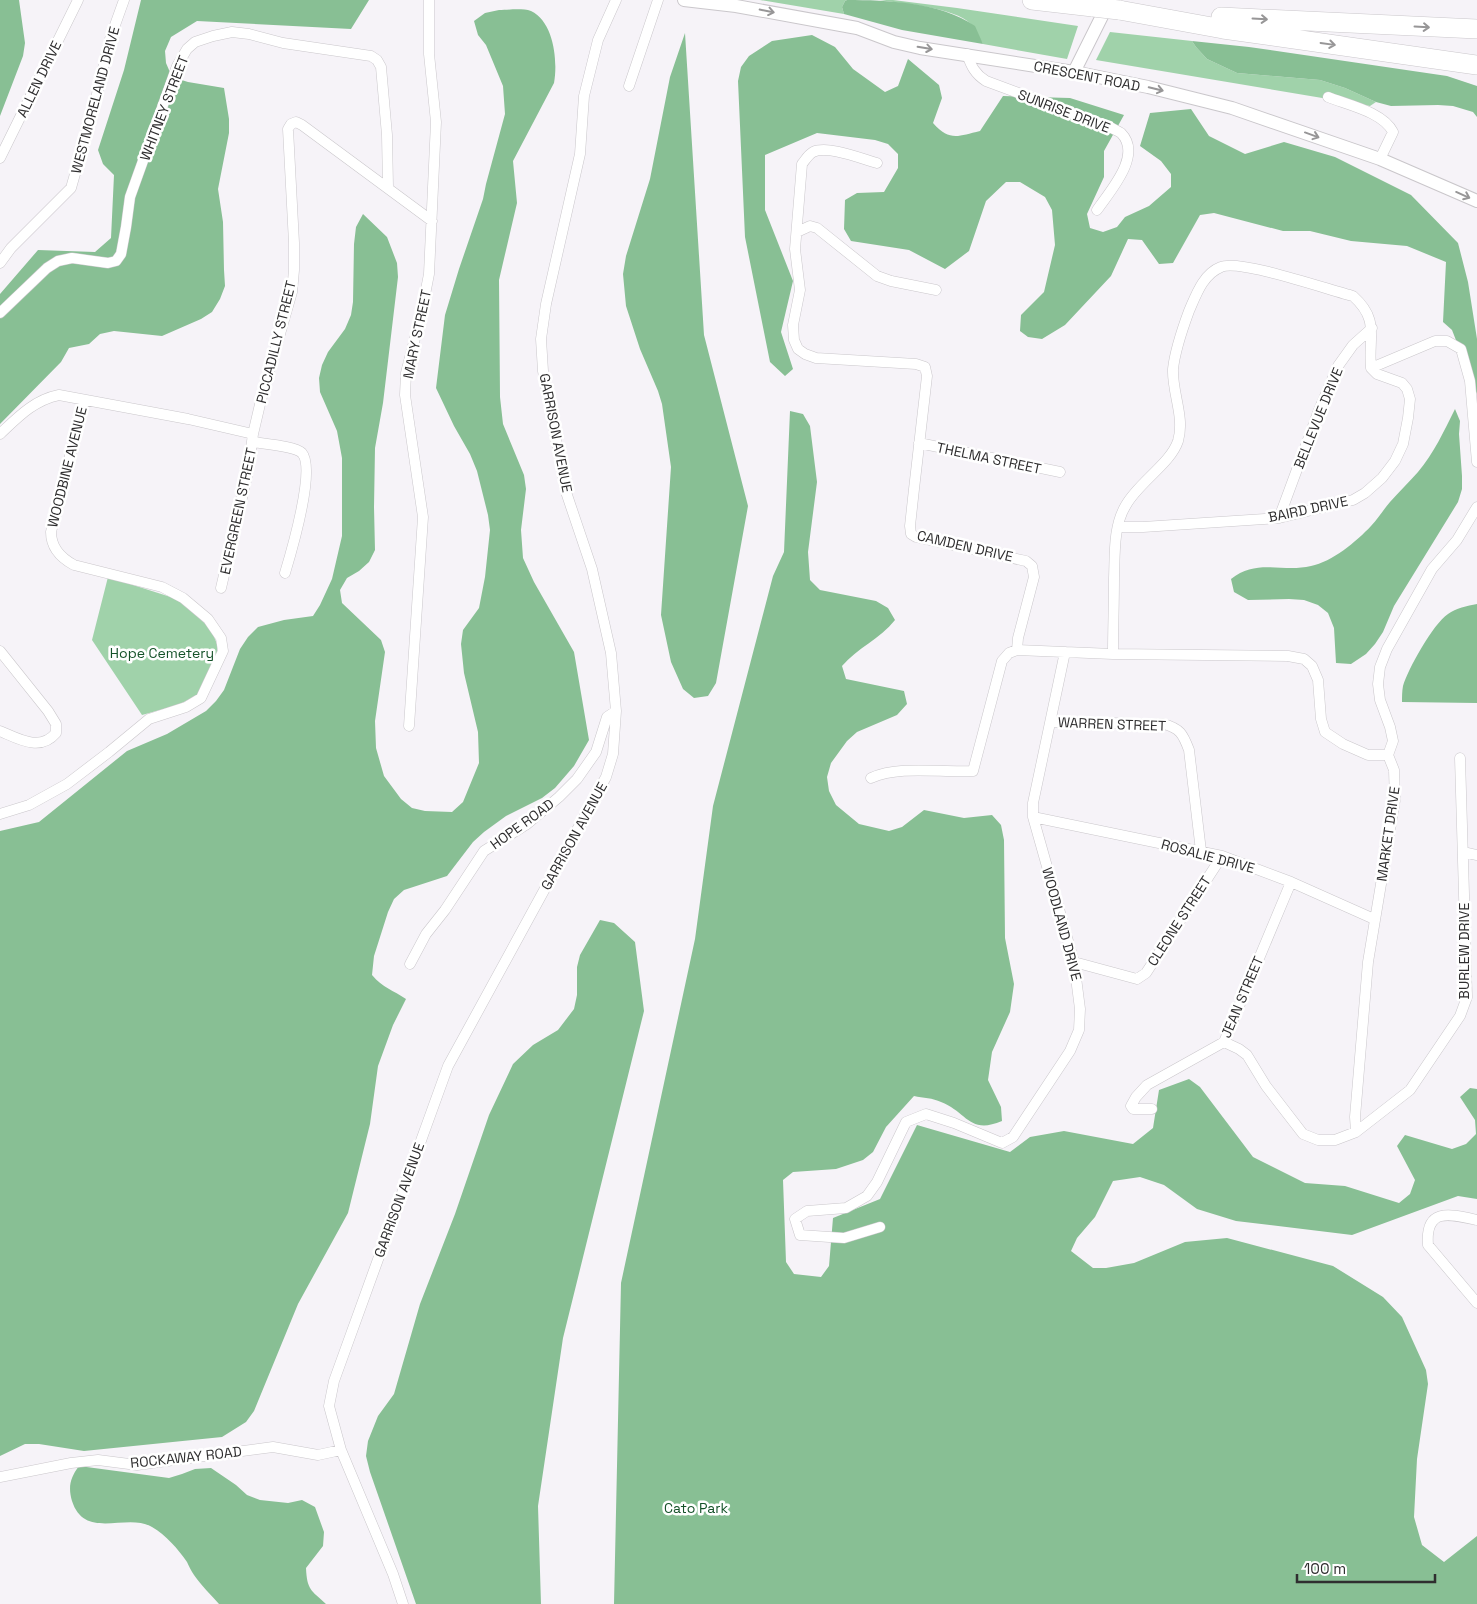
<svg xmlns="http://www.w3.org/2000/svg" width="1477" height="1604" viewBox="0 0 1477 1604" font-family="'Space Grotesk',sans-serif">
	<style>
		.green { fill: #a0d2aa }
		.forest { fill: #88bf94 }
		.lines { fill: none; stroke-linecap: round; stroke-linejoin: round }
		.minor-casing { stroke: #cac7cb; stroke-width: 11 }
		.tertiary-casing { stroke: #cac7cb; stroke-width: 14 }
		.motorway-casing { stroke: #cac7cb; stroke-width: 20 }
		.minor { stroke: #fff; stroke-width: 10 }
		.tertiary { stroke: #fff; stroke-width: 12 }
		.motorway { stroke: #fff; stroke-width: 19 }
		.motorway-bridge-casing { stroke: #cac7cb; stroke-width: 20; stroke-linecap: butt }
		.motorway-bridge { stroke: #fff; stroke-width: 19 }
		.oneway { stroke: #979697 }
		.labels { text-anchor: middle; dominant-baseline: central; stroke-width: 5; stroke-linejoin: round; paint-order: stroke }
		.street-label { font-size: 14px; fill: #2f2e2f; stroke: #fff }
		.park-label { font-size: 14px; fill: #155229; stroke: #fff }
	</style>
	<rect width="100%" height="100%" fill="#f6f3f8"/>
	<path class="green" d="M760,0h87l-2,1 -3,6 2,7z
		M880,0h13l64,8 121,18 -11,33 -84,-15c-5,-8 -6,-14 -12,-20 -17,-17 -68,-20 -91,-24z
		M1110,32l82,9 4,6 11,12 30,14 83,7 25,8 31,14 -6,4 -274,-46z
		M108,577l72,23 31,29 6,15v10l-19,41 -20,10 -36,10 -50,-75z"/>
	<path class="forest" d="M0,0h19l6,43 -2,13 -23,60z
		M141,0h228l-18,29 -154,-8 -26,16 -6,14 1,12 6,14 16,5 36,6 5,31v14l-11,56 5,33 1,48 1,16 -5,13 -8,13 -11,7 -39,17 -48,-5 -14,3 -11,10 -20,4 -8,14 -61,62v-130l38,-44 57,2 16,-14 3,-63 -11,-11 -5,-14 26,-80z
		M847,0c40,0 93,2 128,26l8,18 -81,-14 -58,-16 -2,-7 3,-6z
		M499,10c9,0 23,-2 32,1 23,11 27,50 23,72l-41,78 4,42 -18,77 1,117 3,27 21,51 2,14 -5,41 2,28 11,24 40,70 15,88 -15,26 -19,22 -13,10 -36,18 -22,16 -11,10 -26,34 -43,14 -10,9 -6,13 -14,44 -2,19c11,13 21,15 34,24l-13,26 -15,41 -8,58 -22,89 -50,91 -44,107 -8,11 -24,15 -138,14 -45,-7h-14l-25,12v-625l39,-9 88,-71 40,-17 39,-23 10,-10 8,-11 16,-41 8,-12 10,-10 26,-7 29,-4 7,-11 12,-26 10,-43v-78l-5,-27 -17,-39 -1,-14 3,-13 6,-13 17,-23 6,-14 2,-13 1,-58 2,-17 7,-13 24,23 10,26 1,14 -15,126 -8,45 -1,59 1,43 -6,12 -10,9 -12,7 -7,12 2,13 39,37 4,12 -10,69 1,27 8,28 17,23 11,9 13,3 27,1 11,-10 16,-39 -1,-31 -14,-59 -3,-29 2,-14 16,-22 6,-31 5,-47 -2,-15 -11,-44 -7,-17 -16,-28 -18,-38 9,-73 14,-46 24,-70 3,-15 19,-70 -2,-28 -17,-41 -8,-10 -4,-14 11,-8z
		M685,33l19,302 44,171 -32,177 -8,13 -14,2 -11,-9 -12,-27 -10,-47 10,-148 -9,-63 -4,-13 -18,-42 -14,-43 -3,-32 3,-18 24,-77 20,-102z
		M812,35l23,12 18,22 32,23 13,-6 10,-27 31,26 3,13 -9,25c17,19 25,13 47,8l23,-35 67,2 54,17 -20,36v26l-17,37 3,14 13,4 14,-5 8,-10 24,-11 22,-19v-13l-10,-13 -21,-15 10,-33 41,-4 18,27 36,18 39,-12 51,15 76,38 47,48 10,39 9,57v55l-25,-64 -9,-8 3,-60 -39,-16 -56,-5 -41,-10h-27l-69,-18 -14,2 -27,48 -14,1 -17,-24 -14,-1 -17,37 -46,49 -23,14 -14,-2 -8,-6 1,-16 23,-23 11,-47 -3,-35 -7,-13 -25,-15h-14l-20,19 -17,50 -24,18 -36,-19 -58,-9 -7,-12 1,-29 12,-7 27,-1 14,-24v-14l-10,-10 -13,-4 -58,-7 -52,22v55l28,71 -12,51 12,37 -8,7 -15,-14 -25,-125 -7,-156 3,-14 8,-11 23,-15z
		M1192,41l57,6 198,29 30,10v31l-4,-5 -20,-6 -15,-1 -47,1 -15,-4 -31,-14 -25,-8 -83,-7 -30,-14 -11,-12z
		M1455,409l5,12 -1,13 3,42v13l-4,13 -64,104 -11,26 -8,12 -9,10 -15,10 -15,-1 -2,-35 -6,-15 -10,-8 -14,-5 -15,-1 -41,1 -14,-8 -3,-13c26,-21 51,-6 80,-13 21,-4 46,-25 60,-40 7,-7 12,-16 19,-24 9,-10 19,-20 28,-30 16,-19 26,-41 37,-63z
		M790,411l13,3 7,12 7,56 -9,70 2,28 10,10 56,11 12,7 7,12c-15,19 -38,28 -53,46l4,13 58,12 3,13 -10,11 -40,17 -10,9 -16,22 -4,14 2,14 7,14 23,19 30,7 13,-4 22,-17 40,8 28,-3 9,10 3,15 1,98 9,46 -4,28 -18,40 -4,28 13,27 1,14c-33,14 -35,-9 -61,-19 -8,-4 -18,-4 -27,-6l-28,31 -13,25 -10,8 -27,9 -43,3 -10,8 3,82 8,12 27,3 8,-11 4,-48 47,-19 37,-74 93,27 20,-15 34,-6 69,13 20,-16 6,-38 30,-11 11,8 53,70 52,26 40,3 54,17 11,-9 5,-14 -18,-34 8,-11 47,14 14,-5 10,-10 -1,-14 -15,-23 10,-9 7,1v110l-19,-3 -106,39 -116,-14 -39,-12 -33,-24 -24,-8 -27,4 -18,36 -18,21 -6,13 22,17h13l28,-5 51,-21 42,-4 106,28 50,31 19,20 24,53 2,14 -11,75 -3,58 8,28 22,17 33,-26v68h-863l7,-321 74,-344 18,-133 60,-230 11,-24z
		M1477,604v99l-75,-1c0,-5 0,-11 1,-16 5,-17 30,-62 45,-72 8,-6 19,-8 29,-10z
		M600,920l14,3 21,19 9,69 -81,327 -25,168 3,98h-125l-46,-132 -4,-16 2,-15 10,-25 16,-22 26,-90 35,-90 34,-99 24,-51 20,-19 25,-15 16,-21 3,-14v-28l3,-12z
		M79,1466l90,12 13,-4 13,-5 16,-1 25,17 11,10 13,5 28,3 14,-3 13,7 9,25 -1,14 -17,22c1,22 5,22 20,36h-107c-8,-9 -18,-19 -25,-29 -3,-4 -5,-9 -7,-13 -9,-13 -21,-27 -35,-35 -25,-15 -67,14 -80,-26 -4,-14 -2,-23 7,-35z"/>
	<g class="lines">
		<defs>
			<path id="minor" d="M967,54c4,12 8,20 19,27l124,46c3,2 8,4 11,6 22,22 -11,58 -24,77
				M629,86l29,-86
				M1328,97c20,8 55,15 65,35l-13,27
				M0,158l78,-158
				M877,163c-15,-4 -49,-18 -64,-11 -5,3 -7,7 -11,12l-7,85 5,41 -7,35 1,15 4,9 7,5 11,4 100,6 9,3 2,9 -13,113 -4,37 1,8 5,3 110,24 6,5 2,11 -16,61 -1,12
				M797,232l13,-6 7,2 60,48 14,5 45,9
				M0,263l11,-15 60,-60 22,-77 17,-72 14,-39
				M0,313l47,-45 11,-7 14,-3 36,5 8,-2 5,-7 5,-27 4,-30 47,-131 10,-17 8,-7 18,-6 19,-4 17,2 34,9 88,13 6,4 4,7 6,68 1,52
				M0,434c18,-17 34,-34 59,-39l129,24 65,15
				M253,442c11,2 42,4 49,11 14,16 -11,100 -17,120
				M919,443l141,29
				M1279,518l40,-108 19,-44 15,-21 19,-17
				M1118,527h25l136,-9 74,-18 12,-7 17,-15 13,-17 8,-17 5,-26 2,-19 -3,-10 -5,-6 -25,-9 -6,-6
				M221,588l27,-116 5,-38 8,-34 31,-108 2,-22v-27l-6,-114 3,-5 5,-2 6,3 130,96
				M0,651l48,60 8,13v9c-16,19 -37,6 -56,-2
				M1113,654c0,-25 1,-50 1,-76 1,-23 -1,-52 12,-73 12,-22 45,-42 52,-64 7,-24 -6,-48 -5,-72 2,-19 9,-39 16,-58 7,-16 14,-37 32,-44 19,-8 108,23 132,29 27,24 15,41 18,72l64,-27h12l14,8 9,32 7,81
				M1051,722l112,2c17,4 20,10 26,26l12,101
				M409,726l14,-209 -18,-122 1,-22 15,-58 8,-41 7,-152 -7,-68v-54
				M871,778c29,-13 70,-5 102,-7l29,-110 7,-8 8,-3 96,4 175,2 16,3 8,7 6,14 3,39 4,13 18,12 25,11h20
				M0,814l29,-9 38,-21 42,-32 40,-33 37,-12 15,-9 22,-47 -2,-13 -13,-19 -25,-21 -21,-11 -88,-22c-13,-7 -23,-17 -23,-33l33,-132
				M1033,817l189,39 69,26 83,37
				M1463,852l14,3
				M1074,962l63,17 9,-6 76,-117
				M410,964l16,-30 19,-24 39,-59 43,-27 32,-27 18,-18 19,-27 11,-35 9,-6
				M1224,1042l15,7 8,6 19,31 37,48 15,6h17l21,-8 54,-42 50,-74 7,-19 -7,-239
				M1152,1109h-19l-2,-3 5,-9 11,-12 77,-43 67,-160
				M1356,1132l-1,-15 13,-155 27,-162 -1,-30 -6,-15 5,-14 -3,-14 -10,-27 -2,-16 2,-17 7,-18 45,-80 25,-29 20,-33
				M1477,1220c-27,-6 -52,-13 -49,25l49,58
				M880,1227l-36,11 -44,-3 -5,-16 12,-8 39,-3 21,-12 10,-14 29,-60 20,-8 28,9 48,20 11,-6 57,-86 9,-21 1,-21 -6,-47 -41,-145v-14l32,-151
				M0,1477l71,-14 27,-3 39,5 136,-18 45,8 23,-5
				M403,1604l-10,-30 -52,-124 -12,-44 5,-25 114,-315 158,-289 7,-23 3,-43 -5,-58 -19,-84 -26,-77 -23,-121 -2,-32 5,-35 34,-150 4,-58 14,-56 18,-40"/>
			<path id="tertiary" d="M684,0l52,6 121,22 37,14 26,6 154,24 74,15 84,21 148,51 97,42
				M1074,72l35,-70"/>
			<path id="motorway" d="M1032,0l61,7
				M1119,10l104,19 254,36
				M1221,17l256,12"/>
		</defs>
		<use href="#minor" class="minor-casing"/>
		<use href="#tertiary" class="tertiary-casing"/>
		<use href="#motorway" class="motorway-casing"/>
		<use href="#minor" class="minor"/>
		<use href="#tertiary" class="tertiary"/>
		<use href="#motorway" class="motorway"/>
		<defs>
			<path id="motorway-bridge" d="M1093,7l26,3"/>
		</defs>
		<use href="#motorway-bridge" class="motorway-bridge-casing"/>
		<use href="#motorway-bridge" class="motorway-bridge"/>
	</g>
	<defs><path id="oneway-shaft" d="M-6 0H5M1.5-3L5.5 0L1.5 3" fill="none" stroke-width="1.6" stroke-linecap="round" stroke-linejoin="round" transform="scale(1.25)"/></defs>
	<g class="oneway">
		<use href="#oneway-shaft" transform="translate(767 11) rotate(11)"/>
		<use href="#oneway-shaft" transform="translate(1260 19) rotate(3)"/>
		<use href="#oneway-shaft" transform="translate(1422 27) rotate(3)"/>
		<use href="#oneway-shaft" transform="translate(1328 44) rotate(8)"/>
		<use href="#oneway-shaft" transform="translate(925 48) rotate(9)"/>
		<use href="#oneway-shaft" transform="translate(1156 89) rotate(14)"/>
		<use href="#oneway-shaft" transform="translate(1312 135) rotate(20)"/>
		<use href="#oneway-shaft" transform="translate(1463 195) rotate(24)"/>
	</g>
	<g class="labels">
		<g class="street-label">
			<text transform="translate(1087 76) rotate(11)">CRESCENT ROAD</text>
			<text transform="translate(39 79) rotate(-64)">ALLEN DRIVE</text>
			<text transform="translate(95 100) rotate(-75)">WESTMORELAND DRIVE</text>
			<text transform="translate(164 108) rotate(-69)">WHITNEY STREET</text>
			<text transform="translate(1064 111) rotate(21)">SUNRISE DRIVE</text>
			<text transform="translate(417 334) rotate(-78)">MARY STREET</text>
			<text transform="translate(276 342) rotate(-76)">PICCADILLY STREET</text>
			<text transform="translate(1318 418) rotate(-68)">BELLEVUE DRIVE</text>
			<text transform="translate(556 433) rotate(79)">GARRISON AVENUE</text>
			<text transform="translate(989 458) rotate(12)">THELMA STREET</text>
			<text transform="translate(67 467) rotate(-76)">WOODBINE AVENUE</text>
			<text transform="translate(1308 509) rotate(-12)">BAIRD DRIVE</text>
			<text transform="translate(238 511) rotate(-78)">EVERGREEN STREET</text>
			<text transform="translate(965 546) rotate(13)">CAMDEN DRIVE</text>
			<text transform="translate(1112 724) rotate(2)">WARREN STREET</text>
			<text transform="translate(522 824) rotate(-36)">HOPE ROAD</text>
			<text transform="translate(1388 834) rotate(-82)">MARKET DRIVE</text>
			<text transform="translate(574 836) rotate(-61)">GARRISON AVENUE</text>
			<text transform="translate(1208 856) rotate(15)">ROSALIE DRIVE</text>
			<text transform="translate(1179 921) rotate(-57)">CLEONE STREET</text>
			<text transform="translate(1062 924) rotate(75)">WOODLAND DRIVE</text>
			<text transform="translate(1464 951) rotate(-90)">BURLEW DRIVE</text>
			<text transform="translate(1242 997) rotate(-67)">JEAN STREET</text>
			<text transform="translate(399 1200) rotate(-70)">GARRISON AVENUE</text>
			<text transform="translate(186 1457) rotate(-6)">ROCKAWAY ROAD</text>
		</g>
		<g class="park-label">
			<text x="162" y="653">Hope Cemetery</text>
			<text x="696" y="1508">Cato Park</text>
		</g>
	</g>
	<path d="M1297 1574v8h138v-8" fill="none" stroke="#2f2e2f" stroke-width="2.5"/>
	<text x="1304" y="1574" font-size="15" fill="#2f2e2f" stroke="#ffffff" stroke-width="4" paint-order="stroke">100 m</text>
</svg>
